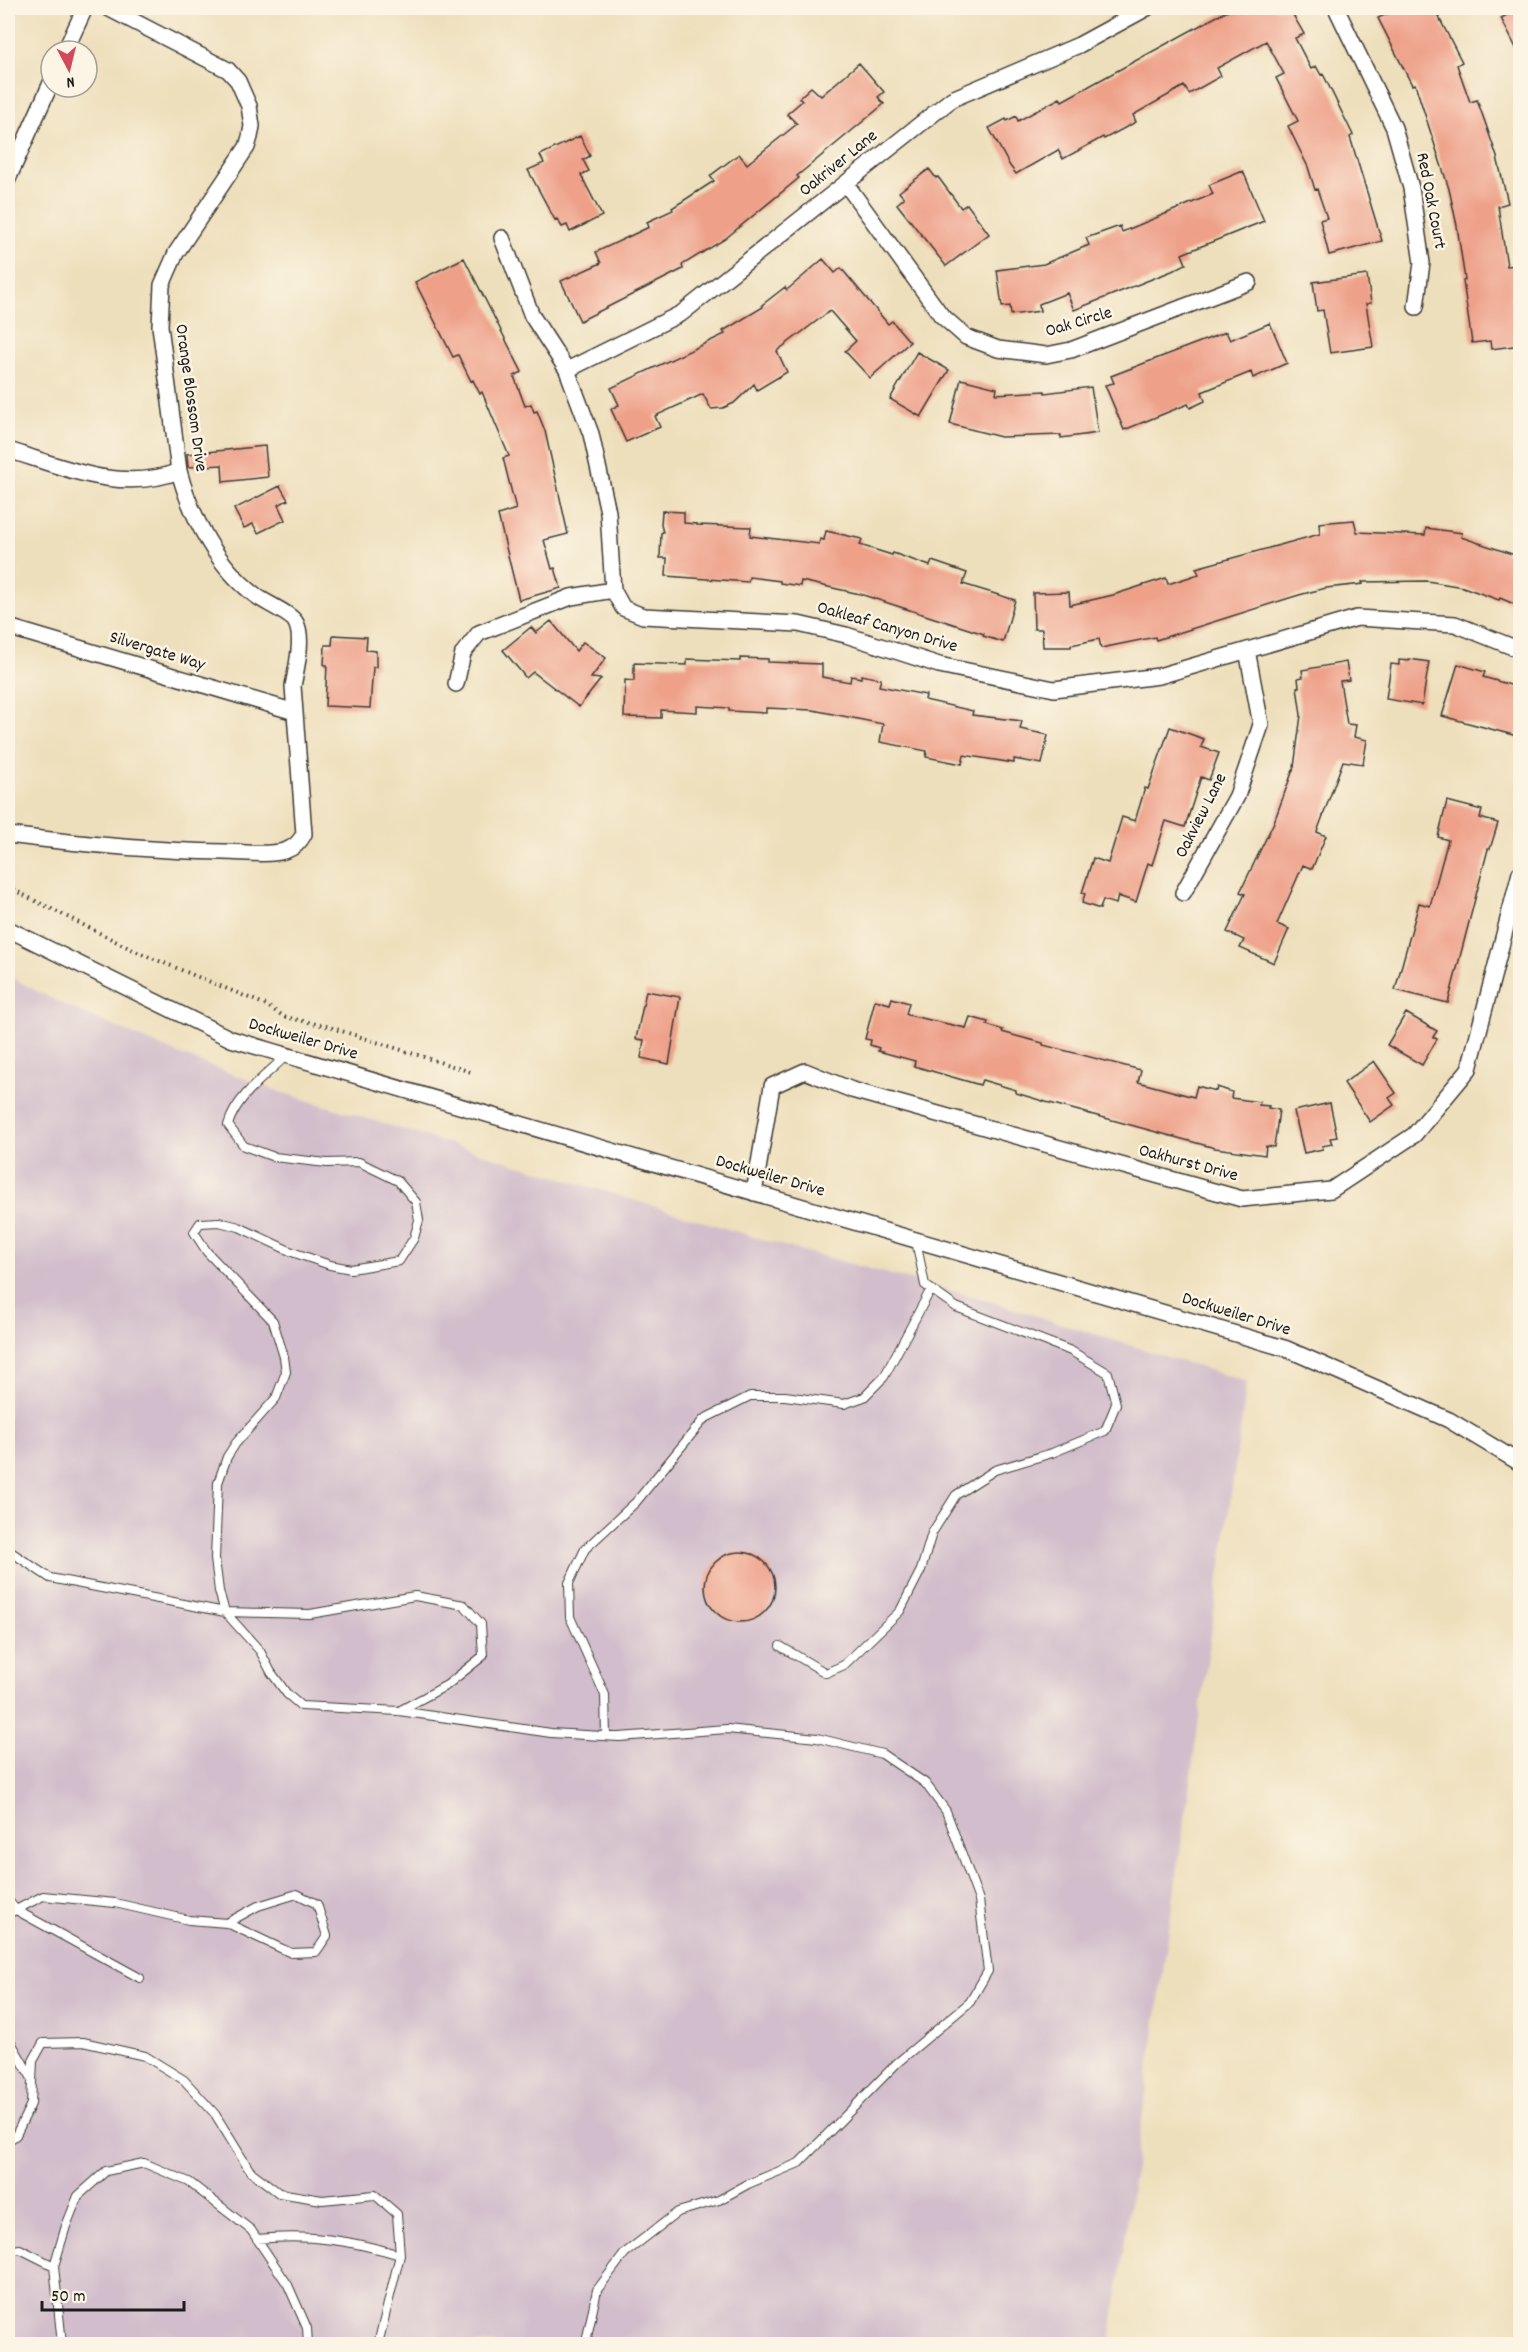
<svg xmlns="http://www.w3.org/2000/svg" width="1528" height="2352" viewBox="0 0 1528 2352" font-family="Dekko,sans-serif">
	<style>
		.industrial { fill: #d1bdcb }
		.building { fill: #eea089 }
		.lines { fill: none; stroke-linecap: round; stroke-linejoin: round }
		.service-casing { stroke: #3c3934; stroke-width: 10 }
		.minor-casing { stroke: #3c3934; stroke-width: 18 }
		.path { stroke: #3c3934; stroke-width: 4; stroke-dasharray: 1.5 4.5; stroke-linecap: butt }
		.service { stroke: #fff; stroke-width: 8 }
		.minor { stroke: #fff; stroke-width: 15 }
		.labels { text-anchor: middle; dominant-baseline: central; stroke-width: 5; stroke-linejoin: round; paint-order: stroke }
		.street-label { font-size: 18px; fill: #1c1c1c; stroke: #fcf5e5 }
	</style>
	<rect width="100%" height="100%" fill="#fcf5e5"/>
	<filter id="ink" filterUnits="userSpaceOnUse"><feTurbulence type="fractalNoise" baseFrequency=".0167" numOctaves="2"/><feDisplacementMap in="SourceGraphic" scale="12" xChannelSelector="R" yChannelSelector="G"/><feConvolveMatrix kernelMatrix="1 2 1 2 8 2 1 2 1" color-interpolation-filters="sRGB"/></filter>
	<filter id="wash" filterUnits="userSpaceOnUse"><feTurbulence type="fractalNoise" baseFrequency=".008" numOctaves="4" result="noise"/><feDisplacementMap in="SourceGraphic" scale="24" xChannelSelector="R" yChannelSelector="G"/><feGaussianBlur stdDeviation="1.35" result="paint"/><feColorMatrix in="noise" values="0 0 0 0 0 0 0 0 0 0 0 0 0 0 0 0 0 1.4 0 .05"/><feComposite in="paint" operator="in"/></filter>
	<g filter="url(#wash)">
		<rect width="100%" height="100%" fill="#eedfbc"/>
		<path class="industrial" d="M8,976l56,29 112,48 104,39 500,153 199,53 268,84 -137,962h-1102z"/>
		<g id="blocks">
			<path class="building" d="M1232,8h57l15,26 -9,4 16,31 5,-3 5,9 2,-1 30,61 -3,2 32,104 -53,14 -9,-35 7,-2 -10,-29 -2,1 -7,-23 -20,-41 10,-5 -22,-43 8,-4 -18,-33 -49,27 4,8 -32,18 -5,-8 -51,29 3,7 -32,17 -1,-2 -40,22 -5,-9 -42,24 -6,-8 -21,-38 17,-9 1,2 9,-5 2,5 42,-23 2,3z
				M1400,8h34l28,54 -5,3 13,37 7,-2 8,22 12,35 11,46 -10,3 9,60 10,-1 4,29v51l-30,4 -1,-8 -18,2 -9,-62 2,-1 -8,-54 -8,-37 -34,-105 -3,1 -34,-67z
				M1521,8v50l-20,-40z
				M859,63l25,29 -6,5 6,7 -87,72 2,2 -74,61 -43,26 1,4 -103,52 -19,-40 40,-18 -5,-11 53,-25 -2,-5 26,-12 -1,-2 42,-27 -4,-5 29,-22 8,10 50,-40 -10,-10 15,-13 -3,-3 12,-11 10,9z
				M580,136l10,20 -7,4 6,11 -8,4 21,41 -32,16 -3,-7 -5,2 -5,-8 -2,1 -27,-50 16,-7 -4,-8z
				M929,169l7,9 2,-1 23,31 6,-4 22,30 -43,32 -49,-62 7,-6 -5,-6z
				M1243,171l21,50 -82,33 4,10 -14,7 -98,39 -7,-17 -28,11 1,7 -29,4 -1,-9 -8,1 -5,-37 47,-6 45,-19 -3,-7 34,-12 2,6 91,-38 -4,-9z
				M464,258l58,114 -8,4 11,30 6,-2 3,8 3,-1 8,20 23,103 -24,6 8,29 3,-1 6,20 -42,12 -21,-85 18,-6 -13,-51 6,-2 -27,-64 -2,2 -7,-14 -2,1 -13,-26 -5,2 -38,-75z
				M823,259l12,14 6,-5 47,56 4,-3 18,21 -40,36 -25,-27 11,-10 -26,-30 -53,40 10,21 -30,18 -3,-6 -20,19 -11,5 -12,1 -8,-15 -48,22 5,11 -34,15 -15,-33 8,-4 -8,-17 114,-54 -2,-3 40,-24 -1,-2 23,-18 2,3z
				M1367,275l4,28 -5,1 7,43 -43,6 -7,-43 -6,1 -4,-29z
				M1270,323l17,40 -34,15 -2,-6 -49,20 3,9 -15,7 -2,-4 -64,26 -19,-45 9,-2 -3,-7 115,-44 4,8z
				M917,352l32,18 -28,47 -31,-18z
				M961,379l36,9 -1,6 49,-3v2l46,-6 7,46 -37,5v-3l-60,2 -51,-13z
				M265,446l3,31 -45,5 -1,-17 -34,2 -1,-13z
				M280,486l8,14 -10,5 7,15 -27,13 -5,-9 -9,4 -10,-19z
				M662,511l22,1v11l13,1v1l54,2 -1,9 69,8 1,-5 4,1 2,-9 36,8 -2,6 32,10 1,-2 37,13 2,-5 35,12 -4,11 52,16 -12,42 -20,-6 1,-2 -124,-40 -59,-13 -1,5 -20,-3v-2l-31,-4 -1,5 -82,-6 1,-18h-7l1,-25 2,-1 -2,-7z
				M1354,520l3,12 68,3 1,-7 36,5 -1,4 60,20v50l-21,-9 -1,2 -36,-13 -36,-6 -65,1 1,2 -37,4 -27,7 -143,45 -1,-3 -54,11 -2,-9 -28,6v2h-28l-1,-18h-8l-1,-36 36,-1 1,13 43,-10 53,-17 2,6 31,-10 -3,-6 124,-34 -1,-11z
				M551,621l25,30 7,-9 23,16 -15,20 10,1 -22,28 -46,-35 -7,6 -23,-28 28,-23 5,6z
				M333,635l34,2 -1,13 10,1v16h-3l-3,41 -45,-2 2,-41h-3l1,-20h7z
				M740,658l28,1v3l54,2v13l28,5 1,-6 10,2v-3l20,4 -2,7 47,9 -1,5 48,11 -1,4 50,6 -2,8 28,6 -6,29 -28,-5v4l-50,-8 -2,9 -36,-7 1,-6 -47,-9 3,-18 -70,-14 -47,-2v5l-37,-2v-3l-32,-2v6l-36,-2v8l-37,-1 1,-37 9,1v-18l53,2v-6l53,2z
				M1409,659l20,3 -7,43 -36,-6 5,-35 8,1v-5l10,1z
				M1346,662l3,18 -9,1 7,43 9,1 -2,12 13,3 -4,24 -20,-3 -26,71 9,4 -14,33 -9,-4 -26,59 12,5 -15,34 -34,-15 4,-8 -17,-8 18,-38 -5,-2 34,-70 20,-55 7,-52 -4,-28h2l-1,-9 5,-1 -1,-7z
				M1458,664l27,8 -2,5 38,11v35l-4,13 -75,-20z
				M1170,727l34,12 -3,8 18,6 -10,27 -8,-3 -16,50 -19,-6 -14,44 -4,-2 -12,39 -18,-6 -2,8 -13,-4 -3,9 -18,-6 3,-9 -3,-1 11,-35 15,5 14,-46 13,4 10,-33 3,1z
				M1447,801l35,9 -2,8 18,5 -8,26h-2l-40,154 -53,-13 24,-87 11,3 18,-66 -10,-3z
				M646,991l34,6 -11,67 -28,-6 3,-18 -8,-1z
				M892,998l17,5 -3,11 2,1 58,13 4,-11 18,5 -1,3 16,5 -1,2 14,4 27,7v2l98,25 -3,12 56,15 3,-11 19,5 1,-4 15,5 -1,6 29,4 -1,3 10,1 -1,2 11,2 -5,37 -8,-1 -1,9 -50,-7 -169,-46 -30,-9v-3l-34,-10 -2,5 -66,-19 1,-5 -37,-10 1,-3 -9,-3 1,-5 -6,-1 10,-39 15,4z
				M1406,1013l31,18 -4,6 4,2 -15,26 -35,-20z
				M1374,1061l22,32 -7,5 5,7 -24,17 -26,-39z
				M1330,1103l7,34 -7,1 2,6 -10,2 1,3 -19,4 -10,-42z
				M705 1587a35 35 0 1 1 70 0a35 35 0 1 1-70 0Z"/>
		</g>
	</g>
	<g filter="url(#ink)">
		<use href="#blocks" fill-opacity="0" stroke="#3c3934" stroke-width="1.5"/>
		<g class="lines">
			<defs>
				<path id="service" d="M286,1056c-21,20 -50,41 -58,69l16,21 30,11 53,6 32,-1 39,19 18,21 3,18 -5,18 -15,23 -48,8 -21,-4 -38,-13 -53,-25 -20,-5 -19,1 -6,9 13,20 66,69 11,36 2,15 -10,26 -40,45 -9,14 -9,26 -3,76 4,32 6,21 35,39 11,21 16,22 14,12 98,5 152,22 68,4 108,-8 90,9 65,16 43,29 21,28 33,89 9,71 -18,31 -73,61 -98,100 -51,21 -29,16 -41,12 -53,41 -28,37 -10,47 3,7
					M8,1550l42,28 175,34 85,2 105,-18 49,9 17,19 2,32 -36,29 -48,26
					M780,1646l46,27 18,-8 56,-54 21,-41 11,-37 24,-38 39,-25 57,-17 53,-22 11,-27 -8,-31 -37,-22 -115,-44 -31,-22 -9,-44
					M606,1736l-1,-41 -35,-78 -1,-34 16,-34 51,-47 68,-83 46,-23h35l59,8 20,-7 20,-20 47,-88
					M8,1900l8,10 124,68
					M8,1914l35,-18 72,7 74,17 38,3 64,30 25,-1 11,-16 -10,-32 -20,-10 -39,12 -31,17
					M8,2037l23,40
					M8,2141l8,-6 15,-31 2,-43 10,-18 40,-1 62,14 39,24 31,34 35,57 29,22 43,7 53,-5 22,19 3,41 -22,89
					M257,2239c52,-5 93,1 143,16
					M8,2251l12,-2 34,17 8,78
					M54,2266l12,-40 12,-30 28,-25 38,-8 45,19 62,48 37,55 19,43 1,16"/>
				<path id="minor" d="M1336,8l58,120 17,60 11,75 -6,44
					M65,51l20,-43
					M8,179l43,-96
					M846,184l95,131 25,22 32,12 48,6 25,-5 178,-68
					M502,238l30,78 35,54 24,64 17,78 5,78 10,18 20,8 155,8 48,11 93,30 115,24 105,-13 198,-58 98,6 65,26
					M567,370l115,-57 270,-214 127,-54 68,-37
					M8,450c56,17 113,44 171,21
					M8,627l287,85
					M456,684l7,-31 16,-20 92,-36 42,-7
					M8,835c72,9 143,16 216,17 19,0 41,4 60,-1 10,-3 15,-8 20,-17l-11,-148c3,-16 11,-48 3,-63 -4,-9 -31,-20 -41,-28 -38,-29 -64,-78 -76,-124l-19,-145 2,-41 14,-32 71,-106 3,-10 2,-11 -3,-20 -11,-25 -10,-11 -120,-62
					M1183,893l54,-97 24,-71 -14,-75
					M8,929l223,110 1056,310 162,71 71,43
					M754,1193l18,-107 33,-15 47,19 390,109 89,-9 83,-55 55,-66 51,-196"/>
			</defs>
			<use href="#service" class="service-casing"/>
			<use href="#minor" class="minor-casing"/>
			<path class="path" d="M8,887l127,64 129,53 21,13 41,9 145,46"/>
			<use href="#service" class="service"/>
			<use href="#minor" class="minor"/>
		</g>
	</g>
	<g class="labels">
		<g class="street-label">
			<text transform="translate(839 164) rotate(-39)">Oakriver Lane</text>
			<text transform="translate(1430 201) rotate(79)">Red Oak Court</text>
			<text transform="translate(1079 323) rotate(-17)">Oak Circle</text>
			<text transform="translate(190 398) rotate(82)">Orange Blossom Drive</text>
			<text transform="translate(887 628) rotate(16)">Oakleaf Canyon Drive</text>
			<text transform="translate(157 652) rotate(17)">Silvergate Way</text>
			<text transform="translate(1202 816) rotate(-63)">Oakview Lane</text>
			<text transform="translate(303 1040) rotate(16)">Dockweiler Drive</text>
			<text transform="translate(1188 1164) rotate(15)">Oakhurst Drive</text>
			<text transform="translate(770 1177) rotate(16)">Dockweiler Drive</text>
			<text transform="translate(1236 1315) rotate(17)">Dockweiler Drive</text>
		</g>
	</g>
	<rect width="1528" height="2352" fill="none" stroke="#fcf5e5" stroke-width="30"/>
	<g transform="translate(69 69) rotate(173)"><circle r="28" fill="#fcf5e5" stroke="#a29e95" stroke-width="1.5"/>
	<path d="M0-4.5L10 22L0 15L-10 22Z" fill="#d1495b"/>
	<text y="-9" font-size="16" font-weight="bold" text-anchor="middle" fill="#1c1c1c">N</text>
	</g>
	<path d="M42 2301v9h142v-9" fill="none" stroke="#1c1c1c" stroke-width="3"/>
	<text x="51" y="2301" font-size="18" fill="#1c1c1c" stroke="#fcf5e5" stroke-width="4.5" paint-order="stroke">50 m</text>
</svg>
